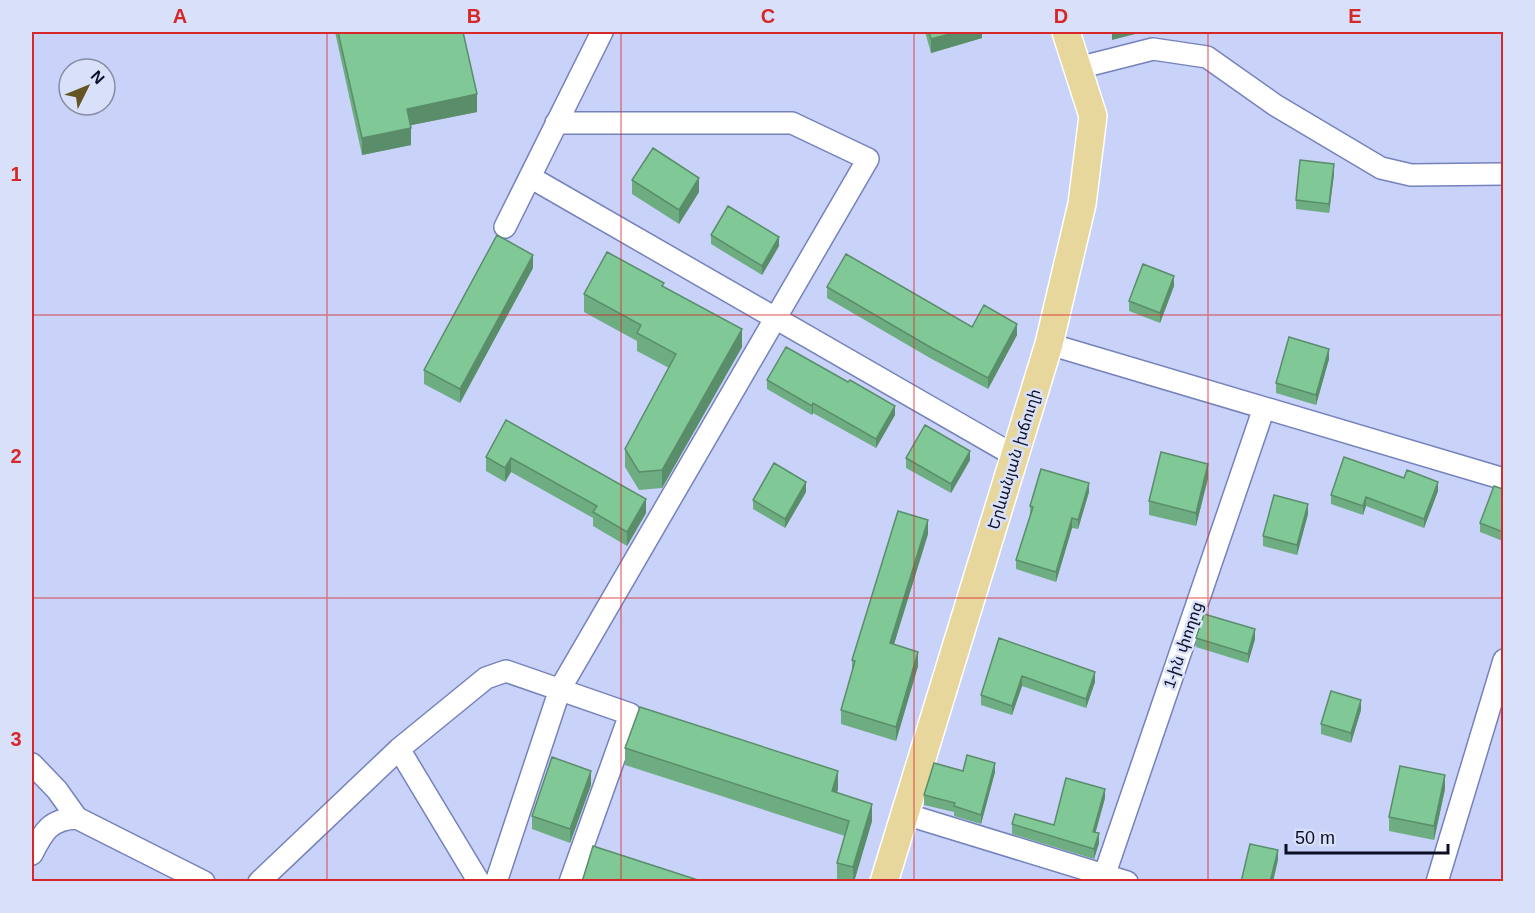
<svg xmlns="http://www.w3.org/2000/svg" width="1535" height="913" viewBox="0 0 1535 913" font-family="Helvetica,'Noto Sans Armenian',sans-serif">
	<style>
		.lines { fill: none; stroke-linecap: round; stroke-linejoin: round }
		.minor-casing { stroke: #7582bc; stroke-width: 24 }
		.major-casing { stroke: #fff; stroke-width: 30 }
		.minor { stroke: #fff; stroke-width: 21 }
		.major { stroke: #e7d79c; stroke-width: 27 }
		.wall { fill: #6ead82 }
		.shaded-wall { fill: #5a8d6a }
		.building { fill: #80c997; stroke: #5a8d6a; stroke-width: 1.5 }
		.grid { fill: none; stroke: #d62828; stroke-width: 1.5; stroke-opacity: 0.55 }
		.labels { text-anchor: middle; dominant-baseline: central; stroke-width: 5; stroke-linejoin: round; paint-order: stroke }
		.street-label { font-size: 16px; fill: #0b0e24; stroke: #d9e0fa }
		.neatline { fill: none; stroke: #d62828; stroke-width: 2 }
		.grid-label { font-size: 20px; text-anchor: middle; font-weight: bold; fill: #d62828 }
	</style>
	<rect width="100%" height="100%" fill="#c9d2f8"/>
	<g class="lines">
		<defs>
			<path id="minor" d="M1078,68l75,-19 54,8 68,48 106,63 30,7 93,-1
				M530,177l485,279
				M505,227l97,-195
				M1049,344l455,135
				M399,749l80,133
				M32,764l25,26 20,28
				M905,814l222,68
				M32,854c11,-22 18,-35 45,-36l127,64
				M259,882l140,-133 87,-71 20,-7 124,43 -60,168
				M496,882l64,-193 308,-530 -76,-36h-236
				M1102,882l162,-474
				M1437,882l67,-222"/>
			<path id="major" d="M884,882l165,-538 33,-140 11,-88 -27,-84"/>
		</defs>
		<use href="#minor" class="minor-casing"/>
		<use href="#major" class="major-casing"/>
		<use href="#minor" class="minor"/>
		<use href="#major" class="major"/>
	</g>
	<path class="wall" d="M335,32h128l14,80 -66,13v20l-49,10z
		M925,32h57v6l-51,15z
		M1334,174l-5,39 -33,-4v-9z
		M632,180l67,12 -20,32 -47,-30z
		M711,235l68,11 -17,29 -51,-31z
		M533,268l-73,135 -36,-19v-14z
		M1174,286l-14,37 -31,-12v-10z
		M664,287l78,60 -80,141 -23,2 -14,-23v-18l44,-81 -32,-17v-10l-53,-29v-18z
		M827,287l145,40 45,8 -29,54 -58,-31 -103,-60z
		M1329,359l-13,46 -40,-12v-10z
		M767,380l128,35 -19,33 -63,-35 -1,2 -45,-26z
		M506,420l140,93 -19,33 -34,-20v-8l-82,-46 -6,10 -19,-11v-14z
		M906,458l64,2 -19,33 -45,-25z
		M1208,478l-12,48 -47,-11v-14z
		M1503,489v52l-23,-9v-9z
		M1438,491l-14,37 -58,-22 -3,9 -32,-11v-9z
		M806,492l-21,36 -32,-19v-9z
		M1089,492l-11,37 -6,-1 -16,54 -40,-13v-9l14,-45v-9z
		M1308,514l-11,41 -34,-9v-10z
		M928,534l-34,110 24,22 -22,75 -55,-17v-14l11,-38v-12z
		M999,638l96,44 -9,26 -64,-22 -10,29 -31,-10v-10z
		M1196,638l59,1 -7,24 -52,-16z
		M1361,710l-10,33 -30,-9v-10z
		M625,748l213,41 -1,4 35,28 -18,61h-11l-6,-2v-17l8,-27 -220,-71z
		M963,771l32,1 -14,52 -27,-8v-4l-30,-7v-10z
		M591,785l-21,58 -38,-14v-13z
		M1445,789l-11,51 -45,-9v-14z
		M1105,798l-10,35 4,10 -5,16 -82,-25v-10l42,1z"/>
	<path class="shaded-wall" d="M957,32h25v6l-51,15v-14z
		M1112,32h31l-31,8z
		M477,94v18l-70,14v-17z
		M411,128v17l-49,10v-17z
		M1334,164v10l-5,39v-9z
		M699,178v14l-20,32v-14z
		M779,237v9l-17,29v-9z
		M533,255v13l-73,135v-14z
		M1174,276v10l-14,37v-10z
		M1017,324v11l-29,54v-11z
		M742,329v18l-80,141v-18z
		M1329,349v10l-13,46v-10z
		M813,403v10l-1,2v-9z
		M895,406v9l-19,33v-9z
		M970,451v9l-19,33v-9z
		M511,458v14l-6,10v-14z
		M1208,464v14l-12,48v-13z
		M806,482v10l-21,36v-9z
		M1438,482v9l-14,37v-9z
		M1089,483v9l-11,37v-9z
		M1366,497v9l-3,9v-9z
		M646,499v14l-19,33v-14z
		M1308,504v10l-11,41v-10z
		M1072,518v10l-16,54v-10z
		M928,520v14l-38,123v-14z
		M1255,629v10l-7,24v-9z
		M918,652v14l-22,75v-14z
		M1095,672v10l-9,26v-9z
		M1022,676v10l-10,29v-9z
		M1361,700v10l-10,33v-10z
		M995,763v9l-14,52v-9z
		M591,771v14l-21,58v-14z
		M838,771v18l-6,19v-17z
		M1445,775v14l-11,51v-14z
		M1105,789v9l-12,44v-10z
		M872,804v17l-18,61h-1v-15z
		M1099,833v10l-5,16v-10z
		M1278,850v10l-5,22h-3z"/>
	<path class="building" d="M338,32h125l14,62 -70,15 4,19 -49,10z
		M929,32h28l-26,7z
		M653,148l46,30 -20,32 -47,-30z
		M1300,160l34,4 -5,40 -33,-4z
		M728,206l51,31 -17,29 -51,-31z
		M497,235l36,20 -73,134 -36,-19z
		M607,252l57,31 -2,3 80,43 -80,141 -23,2 -14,-23 51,-95 -39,-21 4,-8 -57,-31z
		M846,254l126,73 12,-22 33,19 -29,54 -58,-31 -103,-60z
		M1143,264l31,12 -14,37 -31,-12z
		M1289,337l40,12 -13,46 -40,-12z
		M786,347l62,35 2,-2 45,26 -19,33 -63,-36 -1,3 -45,-26z
		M506,420l140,79 -19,33 -34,-20 4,-6 -86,-48 -6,10 -19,-11z
		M925,425l45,26 -19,33 -45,-26z
		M1161,452l47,12 -12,49 -47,-12z
		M1344,457l60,21 3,-8 31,12 -14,37 -58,-22 -3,9 -32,-11z
		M774,463l32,19 -21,37 -32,-19z
		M1041,469l48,14 -11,37 -6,-2 -16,54 -40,-12 17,-53 -3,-1z
		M1494,486l9,3v43l-23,-9z
		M1274,495l34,9 -11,41 -34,-9z
		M898,511l30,9 -38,123 28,9 -22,75 -55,-17 14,-49 -3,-1z
		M1204,614l51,15 -7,25 -52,-16z
		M999,638l96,34 -9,27 -64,-23 -10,30 -31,-11z
		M1331,691l30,9 -10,33 -30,-9z
		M640,707l198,64 -6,20 40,13 -19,63 -16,-4 12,-42 -224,-73z
		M967,755l28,8 -14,52 -27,-9 1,-3 -31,-8 10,-32 29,8z
		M552,757l39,14 -21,58 -38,-13z
		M1400,766l45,9 -11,51 -45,-9z
		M1066,778l39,11 -12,43 6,1 -5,16 -82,-25 3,-10 39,11z
		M1250,844l28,6 -8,32h-29z
		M593,846l111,36h-122z"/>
	<path class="grid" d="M327,32v850M621,32v850M914,32v850M1208,32v850M32,315h1472M32,598h1472"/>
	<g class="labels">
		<g class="street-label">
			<text transform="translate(1014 459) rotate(-73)">Երևանյան խճուղի</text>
			<text transform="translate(1183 645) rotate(-71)">1-ին փողոց</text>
		</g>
	</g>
	<rect width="1535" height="913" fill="none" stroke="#d9e0fa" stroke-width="66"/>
	<g transform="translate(87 87) rotate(47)"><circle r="28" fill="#d9e0fa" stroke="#878ca4" stroke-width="1.5"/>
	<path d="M0-4.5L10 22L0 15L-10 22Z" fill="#645623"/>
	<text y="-9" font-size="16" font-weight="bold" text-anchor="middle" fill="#0b0e24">N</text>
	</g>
	<path d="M1286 844v9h162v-9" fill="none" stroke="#0b0e24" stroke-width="3"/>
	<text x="1295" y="844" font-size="18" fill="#0b0e24" stroke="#d9e0fa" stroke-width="4.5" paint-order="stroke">50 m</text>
	<rect x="33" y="33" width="1469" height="847" class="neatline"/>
	<g class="grid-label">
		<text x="180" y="23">A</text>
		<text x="474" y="23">B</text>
		<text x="768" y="23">C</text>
		<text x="1061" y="23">D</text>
		<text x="1355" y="23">E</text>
		<text x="16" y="181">1</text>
		<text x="16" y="463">2</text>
		<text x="16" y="746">3</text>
	</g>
</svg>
